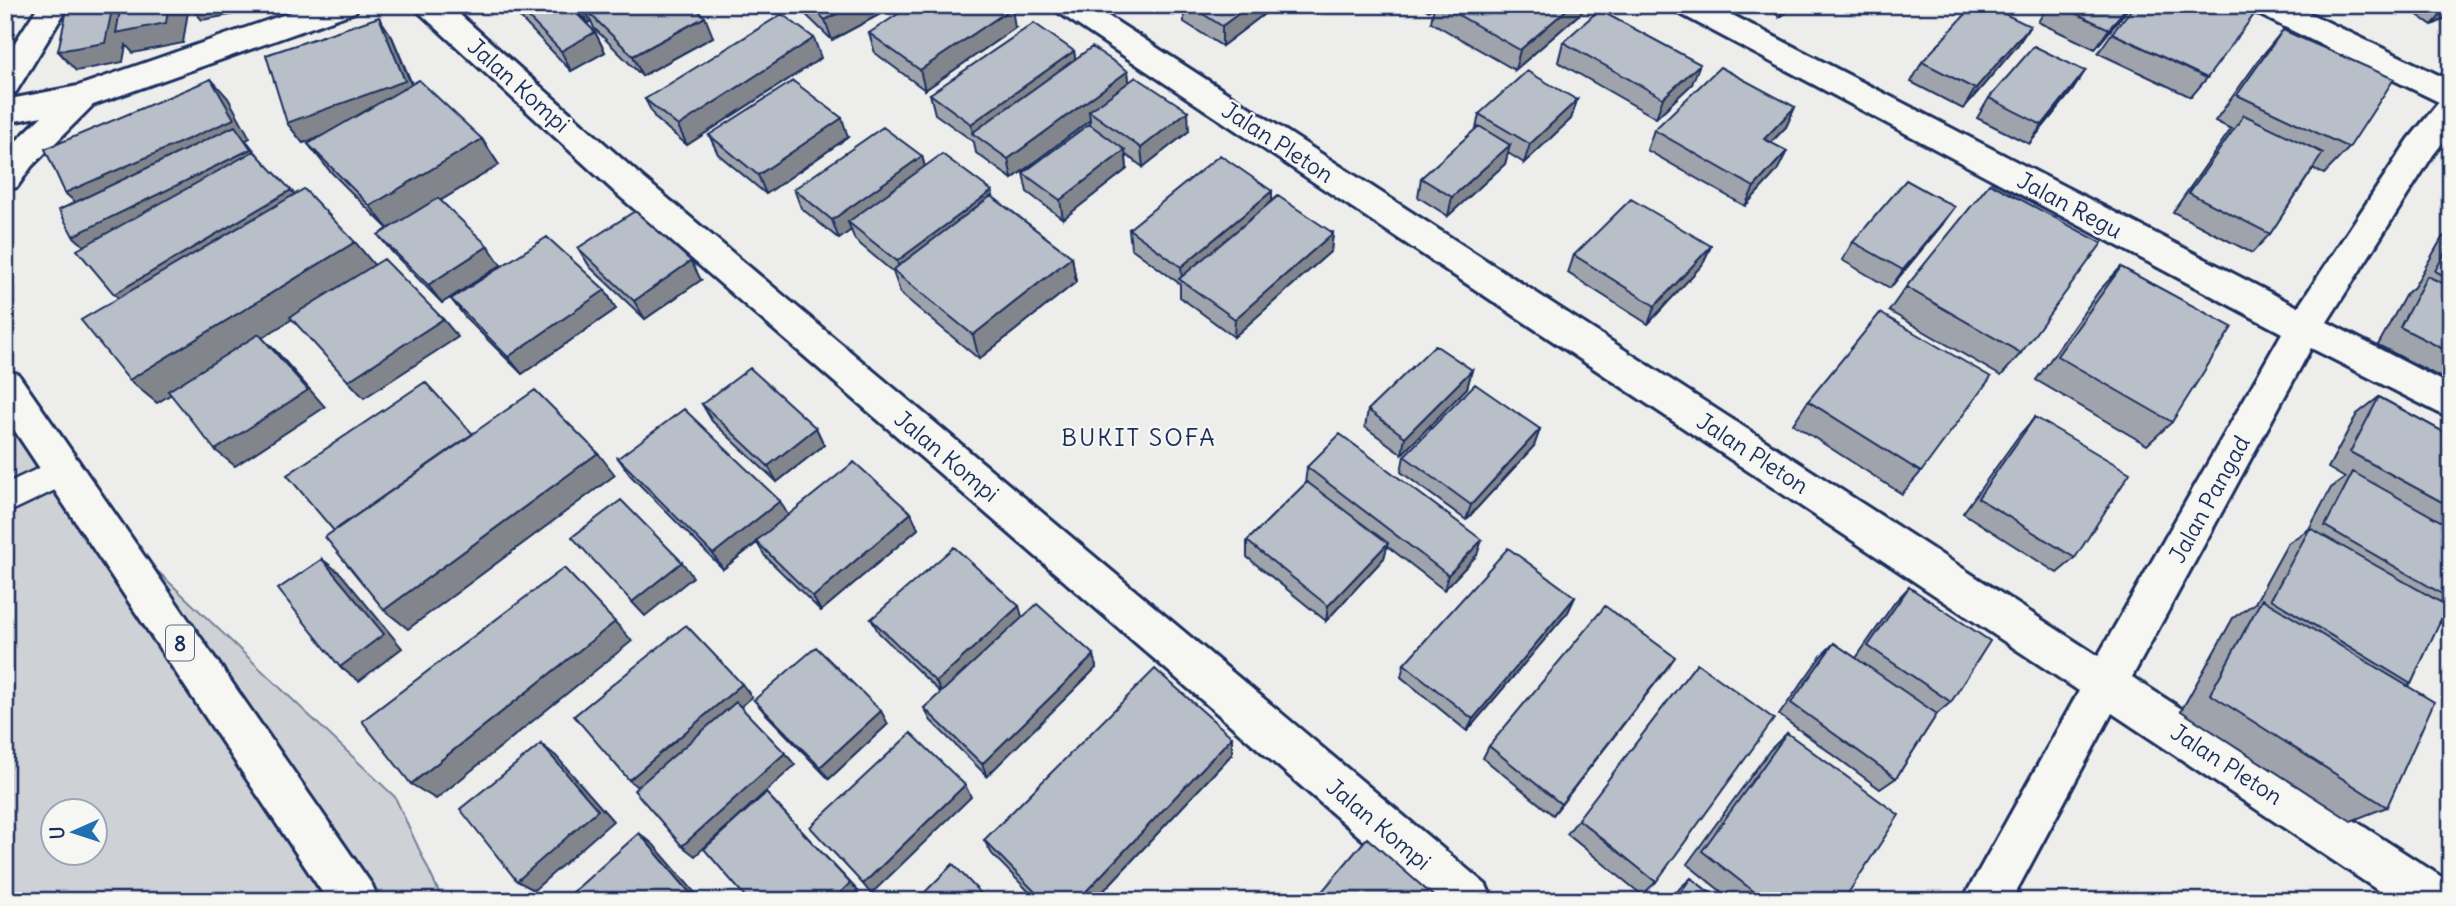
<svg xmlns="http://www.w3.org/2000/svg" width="2456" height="906" viewBox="0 0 2456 906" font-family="Delius,sans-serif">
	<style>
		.green { fill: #ced2d7; stroke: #74809a; stroke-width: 2; fill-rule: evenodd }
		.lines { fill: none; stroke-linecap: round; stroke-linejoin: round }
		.lane-casing { stroke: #1b2f5e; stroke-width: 5 }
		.street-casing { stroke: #1b2f5e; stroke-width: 6 }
		.secondary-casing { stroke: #1b2f5e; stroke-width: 6 }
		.highway-casing { stroke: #1b2f5e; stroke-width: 6 }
		.lane { fill: #f6f6f2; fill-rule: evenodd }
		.street { fill: #f6f6f2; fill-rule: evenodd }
		.secondary { fill: #f6f6f2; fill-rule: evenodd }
		.highway { fill: #f6f6f2; fill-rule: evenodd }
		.wall { fill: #9fa4ac; stroke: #1b2f5e; stroke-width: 2; fill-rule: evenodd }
		.shaded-wall { fill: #82868c; stroke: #1b2f5e; stroke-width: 2 }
		.building { fill: #b9bfc8; stroke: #1b2f5e; stroke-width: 2 }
		.labels { text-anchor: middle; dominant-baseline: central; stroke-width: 5; stroke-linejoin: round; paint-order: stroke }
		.shield { fill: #f6f6f2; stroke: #5d6b8a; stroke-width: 2 }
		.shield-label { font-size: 21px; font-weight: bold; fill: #1b2f5e }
		.street-label { font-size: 23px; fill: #1b2f5e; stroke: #f6f6f2 }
		.neighbourhood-label { font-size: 24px; letter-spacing: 2px; fill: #1b2f5e; stroke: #f6f6f2 }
	</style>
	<rect width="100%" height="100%" fill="#edeeec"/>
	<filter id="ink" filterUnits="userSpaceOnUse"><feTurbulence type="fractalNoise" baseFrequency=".0143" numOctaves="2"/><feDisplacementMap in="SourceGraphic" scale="14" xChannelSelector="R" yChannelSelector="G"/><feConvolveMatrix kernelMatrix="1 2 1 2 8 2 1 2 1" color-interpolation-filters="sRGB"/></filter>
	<g filter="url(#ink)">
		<path class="green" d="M5,426l390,371 48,104h-438zM52,811h42v42h-42z"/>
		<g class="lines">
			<defs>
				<path id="lane" d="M63,457l11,4 5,10 -5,10 -69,33v-30z"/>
				<path id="street" d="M39,5h30l-53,87 -11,3v-37z
					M415,5h34l192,171 845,709 7,16h-59l-817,-707 -198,-182z
					M1054,5h37l1007,651 184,-323 -605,-321 -4,-7h40l585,302 111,-168 30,-37 -185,-90 -4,-7h42l159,76v51l-18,23 -106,167 124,64v33l-140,-71 -179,329 319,206v18h-57l-282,-188 -101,188h-49l117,-210 -1021,-679z"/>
				<path id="secondary" d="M312,5h47l-4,7 -262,93 -62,62 -14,20 -12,3v-38l37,-36 -37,7v-23l73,-14z"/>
				<path id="highway" d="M5,370l13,4 354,511 7,16h-51l-323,-485z"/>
			</defs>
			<use href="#lane" class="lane-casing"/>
			<use href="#street" class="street-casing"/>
			<use href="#secondary" class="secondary-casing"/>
			<use href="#highway" class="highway-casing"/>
			<use href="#lane" class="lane"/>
			<use href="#street" class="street"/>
			<use href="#secondary" class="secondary"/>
			<use href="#highway" class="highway"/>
		</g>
		<path class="wall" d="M508,5h60l27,27 10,20 -34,19z
			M571,5h121l21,32 -71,39 -48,-48 -3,-7 -3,2z
			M796,5h101l-65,35z
			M1157,5h119l-54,41 -38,-24v-15l-11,8z
			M1419,5h165l-1,6 -68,59 -84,-48 3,-15 -5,4zM1501,7l11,6 -2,1 -11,-6z
			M1763,5h34l-17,12z
			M2048,5h83l-36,44 -57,-27z
			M2403,5h48v11l-19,9z
			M2030,26l-13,20 -54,63 -52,-27 11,-20z
			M1015,28l-90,62 -50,-37 -6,-20z
			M2283,30l66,118 -25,26 -11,-5 -43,65 -18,19 -79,-41 58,-83 -16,-8 46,-64z
			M2112,33l95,45 -16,19 -93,-44z
			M392,37l20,47 70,55 17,26 -59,36 61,64 -59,38 -49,-50 -15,-18 10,-6 -59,-59 -21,-26 14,-8 -19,7 -16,-20z
			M1563,42l129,42 -36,34 -98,-56z
			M1074,51l1,8 53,12 1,11 60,49 -46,36 -17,-12 1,14 -64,50 -36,-27 -4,-19 67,-48v-5l-78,59 -36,-26 -2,-11 -39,-28 -5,-20z
			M821,58l-134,87 -32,-27 -10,-19z
			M2085,71l-13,20 -43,53 -52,-26 12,-20z
			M1577,100l-6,19 -47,44 -16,-10 -3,11 -57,52 -30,-19 3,-19 55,-49 3,-15z
			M1795,107l-9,20 -15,16 6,28 -32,35 -98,-56 7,-20z
			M709,135l139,2 -82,57 -48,-40z
			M922,156l3,11 68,30 79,60 4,25 -97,77 -78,-65 -8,-22 -38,-32 -4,-10 -12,9 -38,-31 -7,-19z
			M1272,191v10l61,32 -2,18 -97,86 -54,-40v-13l-49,-36 -2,-19z
			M1942,225l-52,63 -48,-28 11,-18z
			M2451,230v153l-73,-38 28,-51 8,-7 28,-49z
			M1711,246l-9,19 -54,59 -80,-51 6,-18z
			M578,248l123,32 -56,39 -55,-52z
			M2121,267l51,155 -25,23 -111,-65 63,-89z
			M1906,287l115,66 -20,23 -112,-65z
			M605,290l11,19 -94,65 -57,-57 -14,-18z
			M1472,370l-5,18 -65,66 -37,-27 3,-17z
			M2379,397l72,39v193l-12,-7 -28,62 -4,2 -20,121 -36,14 -170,-110 52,-93 22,-15 33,-60 21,-14 22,-41 14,-10 -17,-10 29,-54z
			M1808,401l113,71 -19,22 -109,-70z
			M702,404l114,24 8,17 -47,37 -65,-61z
			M2035,417l40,141 -18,15 -94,-60 57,-79z
			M1540,429l-6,17 -68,74 -65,-48 3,-16z
			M618,458l170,57 123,-2 7,16 -97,82 -56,-55 -8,-13 -34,26 -93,-94z
			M1307,467l170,88 -33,35 -57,-44 -3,12 -58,63 -79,-64v-16l58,-57z
			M1909,587l42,115 -14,12 -41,64 -16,11 -101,-74 42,-59 13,-13 22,15 39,-56z
			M1575,597l-7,15 -101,119 -66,-54 3,-13z
			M1023,618l71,37 2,13 -109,108 -56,-55 -7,-13 17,-15 -62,-60 -8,-14z
			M1675,657l-122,158 -70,-57 6,-12z
			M1697,663l-41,219 -14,13 -75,-61z
			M754,700l134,24 -59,55 -64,-66z
			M1787,733l56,168h-110l-46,-37 83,-114z
			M1232,754l-138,147h-56l-46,-47 -8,-14z
			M1691,878l29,23h-50l10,-13z"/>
		<path class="shaded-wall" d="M113,5h76l-6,38 -50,10 -7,-8 -3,17 -47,9 -18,-20z
			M189,5h75v4l-62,11z
			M580,5h42l-38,3 7,13 -3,2z
			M853,5h44l-65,35 -7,-20z
			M1172,5h12v2l-11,8z
			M1250,5h26l-54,41v-20z
			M1572,5h12l-1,6 -68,59 5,-20z
			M1785,5h12l-17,12z
			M2128,5h3l-36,44 14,-20z
			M2450,5l1,11 -19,9z
			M1012,8l3,20 -90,62 -5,-20z
			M379,17l13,20 26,64 -115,42 -16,-20z
			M705,17l8,20 -71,39 -9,-20z
			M2030,26l-13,20 -54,63 12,-20z
			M595,32l10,20 -34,19 -10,-20z
			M814,38l7,20 -134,87 -9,-19z
			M1074,51l3,19 -104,64 -2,-10z
			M1700,64l-8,20 -36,34 7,-20z
			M1128,71l2,19 -41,21 1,9 -78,59 -4,-20z
			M2085,71l-13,20 -43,53 13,-19z
			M211,79l17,19 22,40 -4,2 22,28 -175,86 -20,-18 13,-24 -21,-19z
			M1577,100l-6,19 -47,44 6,-19z
			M1795,107l-9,20 -31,31 9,-19z
			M1188,111l1,20 -46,36 -2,-19z
			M842,118l6,19 -82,57 -8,-19z
			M482,139l17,26 -109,66 -20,-25z
			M1510,145l-5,19 -57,52 4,-19z
			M1125,150l2,19 -64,50 -3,-19z
			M1787,151l-10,20 -32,35 9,-19z
			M922,156l5,19 -79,47 3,8 -12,9 -7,-19z
			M291,190l22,26 -172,102 -27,-24z
			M992,191l4,19 -94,68 -5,-17z
			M1272,191v19l-90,71 -1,-14z
			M1955,207l-13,18 -52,63 13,-18z
			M1333,233l-2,18 -97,86 1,-18z
			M355,242l21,25 -114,71 15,14 48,55 -90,59 -20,-16 47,-112 -105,65 -28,-23z
			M488,246l13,19 -59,38 -14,-18z
			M1711,246l-9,19 -54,59 7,-18z
			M1072,257l4,25 -97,77 -6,-24z
			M691,261l10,19 -56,39 -11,-18z
			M605,290l11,19 -94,65 -14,-17z
			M443,319l15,18 -94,61 -16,-17z
			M1472,370l-5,18 -65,66 3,-17z
			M816,428l8,17 -47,37 -9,-16z
			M1540,429l-6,17 -68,74 5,-15z
			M598,453l17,22 -207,154 -24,-19z
			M780,501l9,16 -66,52 -10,-15z
			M911,513l7,16 -97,82 -8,-14z
			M1482,540l-5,15 -33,35 4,-15z
			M1388,543l-4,15 -58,63 2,-15z
			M322,559l19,15 61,74 -43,33 -19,-14z
			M682,562l11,15 -48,39 -13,-14z
			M1575,597l-7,15 -101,119 6,-12z
			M1019,606l4,14 -80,75 -7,-13z
			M615,622l17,19 -196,158 -25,-15z
			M1094,655l2,13 -109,108 -5,-12z
			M1675,657l-10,14 -112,144 8,-11z
			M742,684l10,13 -109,95 -14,-12z
			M881,711l7,13 -59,55 -9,-12z
			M1232,737v17l-138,147h-17z
			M541,744l15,12 57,65 -79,69 -17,-9z
			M785,753l10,12 -100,91 -13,-10z
			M965,785l6,12 -100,97 -8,-10z
			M766,793l93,99 -9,9h-18z
			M639,833l14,11 49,57h-5z"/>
		<path class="building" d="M68,5h45l-8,38 -47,8z
			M121,5h48l-3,18 -50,10z
			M516,5h52l27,27 -34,19z
			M591,5h101l13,12 -72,39 -49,-48z
			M810,5h43l-28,15z
			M912,5h95l5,3 -92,62 -51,-37z
			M1189,5h61l-28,21z
			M1441,5h53l16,9 11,-9h51l-52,45z
			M1974,5h12l44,21 -55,63 -53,-27z
			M2058,5h70l-19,24z
			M2135,5h107l14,7 -49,66 -95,-45z
			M1599,10l101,54 -37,34 -100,-56z
			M782,14l32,24 -136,88 -33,-27z
			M379,17l26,64 -118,42 -21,-68z
			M1034,23l40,28 -103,73 -41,-30z
			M2283,30l111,49 -45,69 -112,-53z
			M2034,46l51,25 -43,54 -53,-27z
			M1092,47l36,24 -120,88 -36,-26z
			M1720,67l75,40 -31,32 23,12 -33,36 -100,-57z
			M1527,71l50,29 -47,44 -51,-30z
			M1136,77l52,34 -47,37 -52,-37z
			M211,79l23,40 -169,74 -20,-44z
			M419,80l63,59 -112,67 -62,-62z
			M793,81l49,37 -84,57 -49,-40z
			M2244,115l79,38 -53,81 -81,-41z
			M1089,124l36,26 -65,50 -37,-27z
			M235,126l16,23 -178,87 -14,-26z
			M1479,126l31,19 -58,52 -31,-19z
			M883,127l39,29 -90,64 -38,-31z
			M254,151l37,39 -177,104 -37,-44z
			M942,154l50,37 -95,70 -49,-39z
			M1220,155l52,36 -91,76 -52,-38z
			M1906,180l49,27 -52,63 -50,-28z
			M1990,183l112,60 -81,110 -115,-66z
			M304,189l51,53 -226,138 -48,-60z
			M991,196l81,61 -99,78 -80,-65z
			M1278,196l55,37 -98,86 -56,-40z
			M438,198l50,48 -60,39 -50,-50z
			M1631,199l80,47 -56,60 -81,-51z
			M635,211l56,50 -57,40 -56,-53z
			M547,237l58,53 -97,67 -57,-58z
			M2451,242v37l-16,-8z
			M384,259l59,60 -95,62 -58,-64z
			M2121,267l111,60 -60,95 -115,-66z
			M2427,276l24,11v66l-51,-26z
			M1880,313l111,64 -70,95 -113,-71z
			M259,334l49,56 -93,60 -47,-59z
			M1435,345l37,25 -67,67 -37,-27z
			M750,368l66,60 -48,38 -66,-62z
			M425,382l48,52 -139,97 -47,-56z
			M1475,384l65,45 -69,76 -67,-49z
			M535,390l63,63 -214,157 -59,-73z
			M2379,397l72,39v71l-101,-55z
			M684,409l96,92 -67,53 -95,-96z
			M2035,417l95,56 -55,85 -97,-60z
			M1340,434l142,106 -34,35 -141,-108z
			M854,462l57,51 -98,84 -57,-56z
			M2353,472l98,55v72l-126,-73z
			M1307,482l81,61 -60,63 -81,-65z
			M621,500l61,62 -50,40 -60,-65z
			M2310,528l137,78 -36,78 -140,-85z
			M954,547l65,59 -83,76 -65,-63z
			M1508,548l67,49 -102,122 -69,-55z
			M322,559l62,75 -44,33 -62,-78z
			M564,568l51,54 -204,162 -49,-63z
			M1909,587l81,54 -39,61 -83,-56z
			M2262,599l172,103 -47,105 -177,-113z
			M1037,604l57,51 -112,109 -58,-56z
			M1605,606l70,51 -114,147 -72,-58z
			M686,625l56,59 -113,96 -55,-64z
			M1834,643l103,71 -41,64 -105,-75z
			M816,647l65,64 -61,56 -66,-67z
			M1697,663l77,56 -118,163 -78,-63z
			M1155,669l77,68 -155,164h-33l-60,-61z
			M736,702l49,51 -103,93 -48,-56z
			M911,733l54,52 -102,99 -53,-57z
			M1787,733l112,82 -56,86h-77l-64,-50z
			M541,744l57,66 -81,71 -57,-72z
			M766,793l84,90 -18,18h-83l-45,-52z
			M639,833l58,68h-134z
			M1367,838l72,63h-125z
			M953,864l35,37h-72z
			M1691,878l29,23h-46z"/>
	</g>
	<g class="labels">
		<rect class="shield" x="166" y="625.5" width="28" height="35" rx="5"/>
		<g class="shield-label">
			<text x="180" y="643">8</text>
		</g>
		<g class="street-label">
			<text transform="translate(519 85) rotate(42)">Jalan Kompi</text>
			<text transform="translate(1278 142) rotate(33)">Jalan Pleton</text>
			<text transform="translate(2070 205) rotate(28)">Jalan Regu</text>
			<text transform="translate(1753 453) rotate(33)">Jalan Pleton</text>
			<text transform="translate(947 456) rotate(40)">Jalan Kompi</text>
			<text transform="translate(2209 499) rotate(-61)">Jalan Pangad</text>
			<text transform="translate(2227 764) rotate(33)">Jalan Pleton</text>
			<text transform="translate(1379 824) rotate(40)">Jalan Kompi</text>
		</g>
		<g class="neighbourhood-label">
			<text x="1139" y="437">BUKIT SOFA</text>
		</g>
	</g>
	<rect width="2456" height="906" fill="none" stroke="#f6f6f2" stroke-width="28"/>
	<rect x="14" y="14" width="2428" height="878" fill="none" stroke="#1b2f5e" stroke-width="2.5" filter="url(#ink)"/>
	<g transform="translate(74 832) rotate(267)"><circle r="33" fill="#f6f6f2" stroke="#9ea6b7" stroke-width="2"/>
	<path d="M0-5L12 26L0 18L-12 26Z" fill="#1f6fb2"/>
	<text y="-10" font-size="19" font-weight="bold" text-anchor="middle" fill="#1b2f5e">U</text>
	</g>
</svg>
